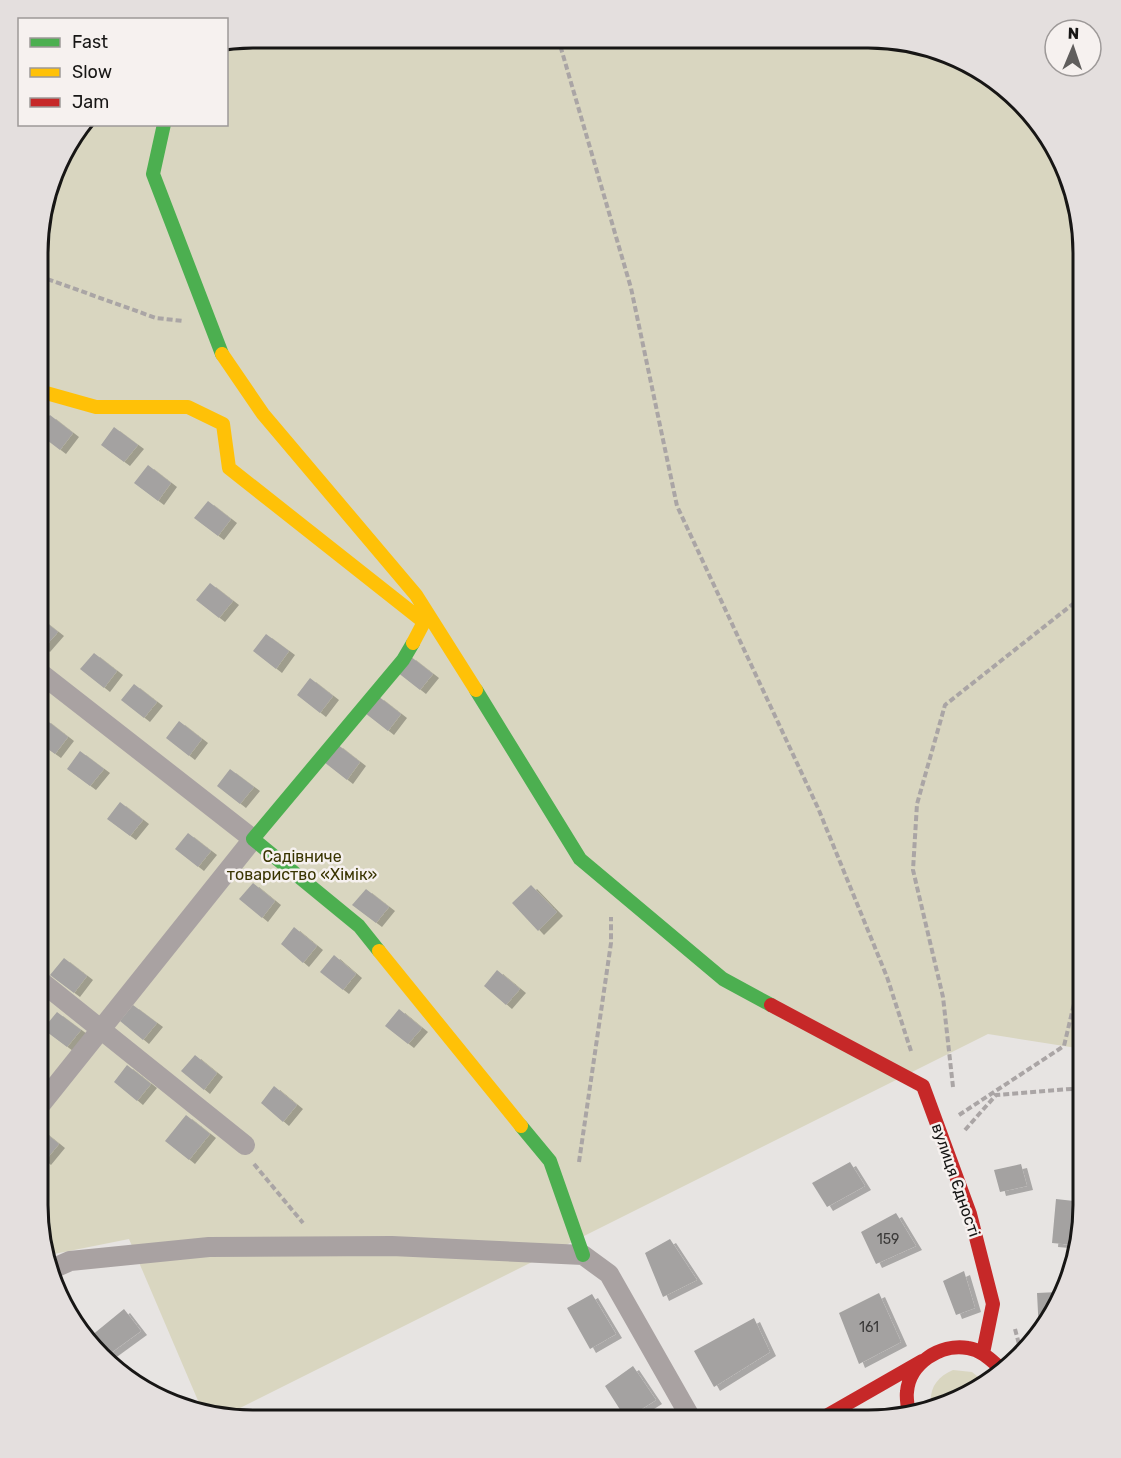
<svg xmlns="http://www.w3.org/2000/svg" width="1121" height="1458" viewBox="0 0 1121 1458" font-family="Rubik,sans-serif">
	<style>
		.green { fill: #d9d6c0 }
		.building { fill: #a4a2a1; filter: url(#shadow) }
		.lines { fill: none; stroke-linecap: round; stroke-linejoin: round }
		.path { stroke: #aaa5a5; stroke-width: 4; stroke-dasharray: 6 3; stroke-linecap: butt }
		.street { stroke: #a9a2a2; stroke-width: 20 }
		.fast { stroke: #4caf50; stroke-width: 14 }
		.slow { stroke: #ffc107; stroke-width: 14 }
		.jam { stroke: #c62828; stroke-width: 14 }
		.labels { text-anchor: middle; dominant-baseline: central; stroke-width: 5; stroke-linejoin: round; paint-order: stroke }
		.number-label { font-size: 14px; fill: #3a3938 }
		.park-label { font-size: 16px; fill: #393400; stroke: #f6f1ef }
		.street-label { font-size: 16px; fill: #171615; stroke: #f6f1ef }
		.rim { fill: none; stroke: #171615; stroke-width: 3 }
	</style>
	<defs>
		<filter id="shadow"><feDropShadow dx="6" dy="4" stdDeviation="0" flood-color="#0004"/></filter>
	</defs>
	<rect width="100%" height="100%" fill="#e7e4e2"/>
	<path class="green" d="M253,38l643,1 92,35 73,83 22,96v796l-95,-15 -766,383 -20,-7 -73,-171 -80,16 -11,-50 1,-980 27,-79 17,-21 143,-1 1,-82z
		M953,1370l19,2 11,9 -19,17 -33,8c-2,-18 6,-29 22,-36z"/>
	<path class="building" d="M50,415l23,18 -13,17 -21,-16v-6z
		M114,427l24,18 -14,17 -23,-17z
		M148,465l23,18 -13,18 -24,-18z
		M208,501l23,18 -13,17 -24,-18z
		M210,583l23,18 -14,17 -23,-18z
		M39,617l19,15 -14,16 -5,-4z
		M266,634l23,17 -13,18 -23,-18z
		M94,653l23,18 -13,17 -24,-19z
		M410,656l23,18 -13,16 -23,-18z
		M310,678l23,18 -13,17 -23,-18z
		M134,684l23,18 -13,16 -23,-18z
		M378,696l23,18 -13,17 -23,-18z
		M45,719l23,18 -13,17 -17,-12v-15z
		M179,721l23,18 -13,17 -23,-18z
		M337,744l23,18 -13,18 -23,-18z
		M80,751l24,18 -14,17 -23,-17z
		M230,769l24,18 -14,17 -23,-18z
		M120,802l23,18 -13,16 -23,-17z
		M188,833l23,18 -13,16 -23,-18z
		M253,883l22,18 -13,17 -23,-19z
		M531,885l26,27 -19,19 -26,-28z
		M366,889l23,18 -13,16 -24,-18z
		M294,927l23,19 -14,17 -22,-19z
		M334,955l22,19 -13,16 -23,-18z
		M64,958l23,18 -13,17 -24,-18z
		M497,970l23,19 -14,16 -22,-19z
		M133,1005l24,18 -14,17 -23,-19z
		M399,1009l23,19 -14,16 -23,-18z
		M57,1012l24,18 -14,17 -24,-18z
		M195,1055l22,18 -13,17 -23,-19z
		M127,1065l24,19 -14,17 -23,-19z
		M274,1086l23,19 -14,17 -22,-19z
		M186,1115l24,19 -21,26 -24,-19z
		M38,1127l21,17 -14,17 -7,-6z
		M850,1162l15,24 -38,21 -15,-24z
		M1021,1164l6,22 -27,6 -6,-22z
		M1056,1199l27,3v17l-9,26 -22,-2z
		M896,1213l20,33 -40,18 -15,-32z
		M670,1239l27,41 -34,17 -18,-44z
		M964,1271l11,37 -19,7 -13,-34z
		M1058,1292l-11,32 -8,8 -2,-39z
		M879,1293l22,49 -42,22 -20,-51z
		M592,1294l24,40 -26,15 -23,-41z
		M124,1309l17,22 -33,24 -17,-19z
		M754,1318l16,34 -56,35 -20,-36z
		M633,1366l23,34 -30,19 -21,-33z"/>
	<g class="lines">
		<path class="path" d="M558,38l73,250 46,218 141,302 69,169 24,74
			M39,276l117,42 27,3
			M953,1087l-10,-90 -30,-127 4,-66 28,-99 138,-109
			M959,1115l105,-69 19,-80
			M965,1130l31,-35 87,-7
			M579,1162l32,-219v-26
			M254,1164l49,59
			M1015,1329l5,19
			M780,1420l16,-8"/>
		<path class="street" d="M38,979l207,166
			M38,1108l215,-269 -214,-167
			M52,1269l18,-8 139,-14 183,-1 191,9 26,19 83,146"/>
		<path class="fast" d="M164,124l-11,50 69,180
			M476,690l104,169 143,120 48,26
			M379,951l-20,-25 -106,-87 150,-179 10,-17
			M521,1126l29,35 33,94"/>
		<path class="slow" d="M222,354l41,60 153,181 60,95
			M39,391l57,16h92l35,17 6,44 195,154 -11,21
			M379,951l142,175"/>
		<path class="jam" d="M771,1005l152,81 47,128 23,90 -10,49
			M908,1411c0,-6 -2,-13 -1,-19 2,-28 33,-49 61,-44 13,2 22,11 31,19
			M819,1420l103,-59"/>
	</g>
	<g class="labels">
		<g class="number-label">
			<text x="888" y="1239">159</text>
			<text x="869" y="1327">161</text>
		</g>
		<g class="park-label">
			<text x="302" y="856">Садівниче<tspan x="302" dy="18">товариство «Хімік»</tspan></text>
		</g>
		<g class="street-label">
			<text transform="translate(956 1180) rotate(71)">вулиця Єдності</text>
		</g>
	</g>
	<path d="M0 0H1121V1458H0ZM253 48H868A205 205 0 0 1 1073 253V1205A205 205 0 0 1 868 1410H253A205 205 0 0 1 48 1205V253A205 205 0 0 1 253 48Z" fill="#e4dfde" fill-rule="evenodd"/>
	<path class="rim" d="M253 48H868A205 205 0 0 1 1073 253V1205A205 205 0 0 1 868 1410H253A205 205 0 0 1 48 1205V253A205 205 0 0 1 253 48Z"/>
	<rect x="18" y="18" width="210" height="108" fill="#f6f1ef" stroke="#9d9998" stroke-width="1.5"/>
	<rect x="30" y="38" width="30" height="9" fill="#4caf50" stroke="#9d9998" stroke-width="1.5"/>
	<text x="72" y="48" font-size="18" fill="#171615">Fast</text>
	<rect x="30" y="68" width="30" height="9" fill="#ffc107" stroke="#9d9998" stroke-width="1.5"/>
	<text x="72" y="78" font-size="18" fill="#171615">Slow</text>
	<rect x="30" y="98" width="30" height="9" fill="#c62828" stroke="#9d9998" stroke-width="1.5"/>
	<text x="72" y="108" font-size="18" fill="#171615">Jam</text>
	<g transform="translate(1073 48) rotate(2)"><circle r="28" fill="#f6f1ef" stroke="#9d9998" stroke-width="1.5"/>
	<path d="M0-4.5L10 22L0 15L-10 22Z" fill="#605e5d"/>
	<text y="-9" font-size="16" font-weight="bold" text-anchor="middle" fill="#171615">N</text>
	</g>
</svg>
